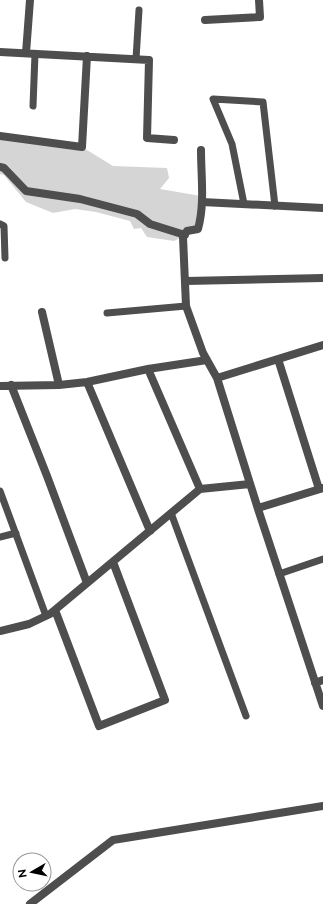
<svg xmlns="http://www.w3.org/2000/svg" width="323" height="904" viewBox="0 0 323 904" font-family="Raleway,sans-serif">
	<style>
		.green { fill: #d5d5d5 }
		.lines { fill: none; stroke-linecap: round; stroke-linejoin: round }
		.lane { stroke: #4e4e4e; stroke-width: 7 }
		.street { stroke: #4e4e4e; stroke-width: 8 }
	</style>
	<rect width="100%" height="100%" fill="#fff"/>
	<path class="green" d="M0,136l82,11 31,19 54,2 2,10 -9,11 41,7 -3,33 -24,12 -27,-4 -6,-9 -7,1 -4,-8 -34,-9 -21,-3 -22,4 -27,-11 -22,-27 -4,-1z"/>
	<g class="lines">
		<path class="lane" d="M136,59l3,-49
			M33,106l2,-52
			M244,204l-12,-60 -19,-45 50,3 12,104
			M0,224l4,2 1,32
			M107,313l79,-7
			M0,491l46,125
			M171,513l75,203
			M0,537l16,-4
			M279,574l44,-15"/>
		<path class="street" d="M205,20l55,-3 -1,-17
			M0,52l149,8 -2,78 27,2
			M26,53l4,-53
			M0,136l82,11 5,-91
			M201,150c0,26 4,54 -3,79l-11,2 -4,6 3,69 17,47 14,25 41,131 65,197
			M0,167l4,1 22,23 54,8 57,15 13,10 35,11
			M202,202l121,6
			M186,281l137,-3
			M42,312l17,73
			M278,359l41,130
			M148,369l52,120
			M217,378l106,-33
			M87,382l63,149
			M11,385l36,91 40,107
			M0,386l59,-1 28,-3 61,-13 59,-9
			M258,508l65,-20
			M55,610l44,116 66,-26 -52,-138
			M0,631l29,-7 21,-10 150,-125 50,-5
			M315,683l8,-3
			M30,904l83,-64 210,-34"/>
	</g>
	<g transform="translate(32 872) rotate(261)"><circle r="19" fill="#ffffff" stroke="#999999"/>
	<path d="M0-3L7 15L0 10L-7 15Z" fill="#000000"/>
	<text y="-6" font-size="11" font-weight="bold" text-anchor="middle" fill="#000000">N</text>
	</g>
</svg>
